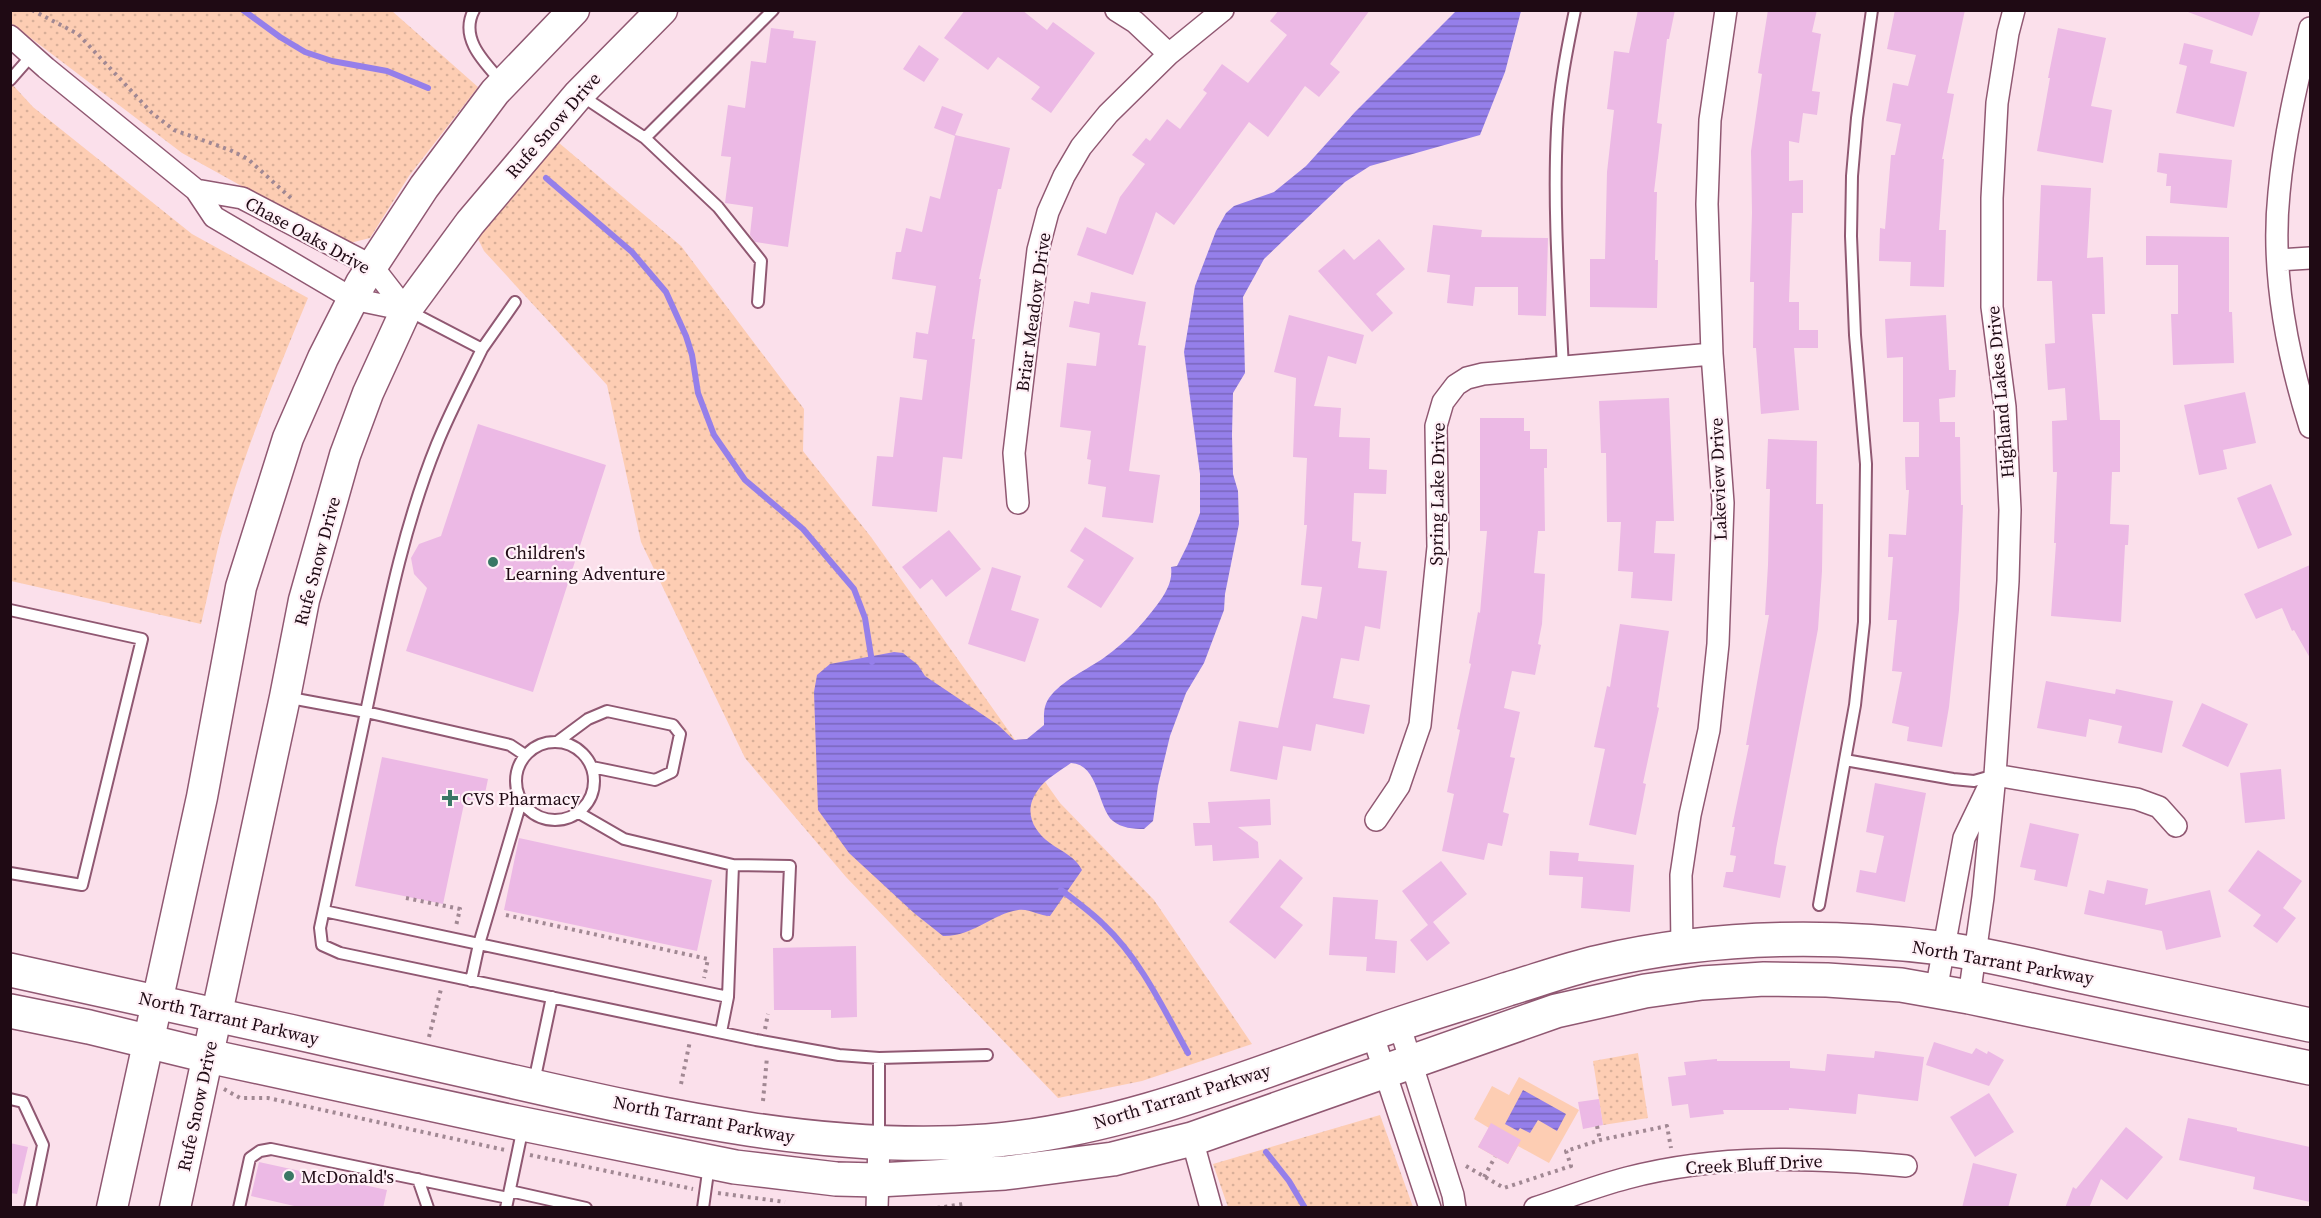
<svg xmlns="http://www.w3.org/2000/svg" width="2321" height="1218" viewBox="0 0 2321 1218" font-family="'Source Serif 4',serif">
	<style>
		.green { fill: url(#green-dots) }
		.pitch { fill: #fdcdb3 }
		.water { fill: url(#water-rules) }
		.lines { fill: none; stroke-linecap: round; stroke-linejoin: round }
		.stream { stroke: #957fea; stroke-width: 6 }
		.building { fill: #ecb9e5 }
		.lane-casing { stroke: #905872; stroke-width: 14 }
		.street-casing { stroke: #905872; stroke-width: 24 }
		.secondary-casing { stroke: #905872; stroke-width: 33 }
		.primary-casing { stroke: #905872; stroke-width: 36 }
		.path { stroke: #a18893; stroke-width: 4; stroke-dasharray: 3 4.5; stroke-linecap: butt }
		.lane { stroke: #fff; stroke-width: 10 }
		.street { stroke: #fff; stroke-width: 21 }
		.secondary { stroke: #fff; stroke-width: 30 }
		.primary { stroke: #fff; stroke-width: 33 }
		.poi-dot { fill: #397764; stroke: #fff1f7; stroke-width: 2 }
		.labels { text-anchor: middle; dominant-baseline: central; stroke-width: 4.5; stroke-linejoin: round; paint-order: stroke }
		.street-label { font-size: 18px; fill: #1f0a14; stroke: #fff1f7 }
		.poi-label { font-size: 18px; fill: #1f0a14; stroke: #fff1f7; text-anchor: start }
	</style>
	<defs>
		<pattern id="green-dots" width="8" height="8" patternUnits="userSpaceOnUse" patternTransform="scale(1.5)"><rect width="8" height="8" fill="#fdcdb3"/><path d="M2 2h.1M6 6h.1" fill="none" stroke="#d8af99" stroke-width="1.8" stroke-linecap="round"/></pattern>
		<pattern id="water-rules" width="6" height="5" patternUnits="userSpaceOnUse" patternTransform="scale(1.5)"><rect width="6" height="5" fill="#957fea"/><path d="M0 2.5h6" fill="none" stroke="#7966bc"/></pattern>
	</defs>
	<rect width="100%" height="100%" fill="#fbe0eb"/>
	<path class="green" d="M10,11h382l86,76 -69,89 -39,62 -24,6 -164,-91 -171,-130z
		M10,82l23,25 159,127 116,64c-33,79 -66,159 -88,241 -7,28 -12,57 -19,85l-190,-43z
		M552,137l129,109 123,163 -1,42 68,86 189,266 94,97 98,144 -110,37 -84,17 -212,-221 -101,-119 -104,-216 -34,-157 -123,-134 -8,-16z
		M1638,1053l10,65 -45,7 -10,-64z
		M1380,1115l33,92h-185l-15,-43z"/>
	<path class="pitch" d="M1519,1077l60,33 -30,53 -31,-17 -10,18 -30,-17 11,-19 -15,-9 18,-33 17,9z"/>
	<path class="water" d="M1457,10l64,1 -16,61 -25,63 -110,31 -25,16 -81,77 -21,38 2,76 -12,20 -1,42 1,39 5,17 1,33 -14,70 -1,16 -20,53 -18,30 -16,43 -12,50 -5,35 -9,8c-10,0 -23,-1 -31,-8 -15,-12 -14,-57 -42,-58 -11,8 -26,16 -33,27 -15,20 -6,40 12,53 12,9 25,13 32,27l-32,46c-11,0 -21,-8 -32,-6 -26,4 -46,27 -75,26l-29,-23 -65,-60 -31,-43 -4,-118 3,-17 13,-11 64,-12 9,1 15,12 7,11 73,49 16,15 13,-1 17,-14c0,-10 -1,-18 5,-27 13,-18 38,-28 56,-41 21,-15 37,-32 52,-52 9,-12 16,-24 14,-38l6,-1 11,-22 12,-31v-39l-16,-122 11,-66 21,-55 10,-18 8,-7 40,-14 32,-26 49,-54z
		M1523,1090l43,24 -9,17 -19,-11 -8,13 -10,-5 -2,3 -13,-7z"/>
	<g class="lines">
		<path class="stream" d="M243,10l37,27 25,15 27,9 55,10 41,17
			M546,178l86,74 34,40 20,44 6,19 6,38 16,42 31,45 58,49 51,60 11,29 7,44
			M1061,890c15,11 30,22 43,35 37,35 60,85 84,128
			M1266,1152l23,29 16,27"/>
	</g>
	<path class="building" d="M965,10h57l25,20 6,-8 42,31 -44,60 -20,-14 9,-12 -42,-30 -10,13 -44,-32z
		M1279,10h91l-40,54 10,8 -21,25 -14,-11 -37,51 -19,-15 -75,103 -18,-13 -23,63 -56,-20 10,-28 19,7 14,-37 25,-33 -13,-9 14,-17 4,3 17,-22 13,10 27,-36 -4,-3 19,-26 26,19 39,-48 -17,-14z
		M1638,10h37l-6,29h-2l-10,84 5,1 -8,68h3l-2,68h3l-1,48 -67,-1v-48h15l2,-87 7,-62 -7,-1 7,-58 15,2z
		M1768,10h49l-5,22 9,2 -9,57 8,1 -3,23 -14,-2 -4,30 -10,-2v40l14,-1v33h-11l-3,89h10v28h19v18h-24l5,62 -38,4 -5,-66h-3l1,-66h-4l2,-69 -1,-62 11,-77 -4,-1z
		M1895,10h70l-18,83 7,1 -12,65h2l-5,71h7l-2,57 -34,-1 1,-24 -32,-1 1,-33 5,1 6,-74h4l6,-31 -15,-3 7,-38 15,3 8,-31 -29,-6z
		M2188,10h73l-9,26 -64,-24z
		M771,28l23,3 -1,7 23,3 -28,206 -33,-5 -5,-7 3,-28 -28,-4 6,-46 -10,-1 7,-51 17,3 6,-47 15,2z
		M2058,28l48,10 -15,68 21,4 -9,53 -66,-12 13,-73h-2z
		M2184,43l29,7 -3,13 37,9 -13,55 -58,-14 11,-47 -8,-2z
		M919,45l20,14 -15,23 -21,-13z
		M942,106l21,8 -8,21 55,13 -9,41h-3l-19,90h2l-9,60h3l-13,120 -19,-2 -6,55 -65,-6 5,-50 16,1 7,-60 22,3 5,-40 -14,-2 3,-26 12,2 8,-48 -44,-7 4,-27h5l5,-24 16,4 8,-36 10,3 15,-63 -21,-8z
		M2159,153l73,7 -5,48 -57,-5 1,-17h-5l1,-12 -10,-2z
		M2041,185l50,3 -4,70 16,-1 2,57h-13l8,106h20v52h-8l-2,52 19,1 -1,20h-3l-4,77 -70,-6 5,-73h-2l3,-71h-4l-1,-51 15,-1 -2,-32 -17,2 -3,-46 10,-1 -3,-62h-15z
		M1433,225l49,5 -1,7 67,1 -2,78 -28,-1v-28h-43l-2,19 -26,-3 3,-28 -23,-3z
		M2146,236l83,1v75h3l2,51 -61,2 -2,-51h7v-49h-32z
		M1379,239l26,30 -29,25 17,19 -21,19 -54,-61 26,-22 10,11z
		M1091,292l55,10 -8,43 8,1 -17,125 31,4 -7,48 -51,-6 4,-30 -18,-3 3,-24 -4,-1 4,-28 -31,-4 7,-64 29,3 4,-33 -31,-6 5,-26 15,3z
		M1289,315l75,20 -8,29 -28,-8 -14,50 27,2 -2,29 31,1 -1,31 18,1 -1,24 -32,-1 -2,48 9,1 -3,26 29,3 -7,58 -15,-3 -6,35 -18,-3 -8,40 37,7 -6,29 -48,-10 -5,27 -28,-5 -6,34 -47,-9 9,-50 39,7 24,-112 15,3 5,-32 -21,-2 6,-60h-3l3,-67 -14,-1 3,-79 -22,-6z
		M1946,315l3,55h7l-1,27 -16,2 1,23h15v15h5l1,68h2l-4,105 -10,97 -7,40 -35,-6 2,-14 -17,-4 10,-51 -10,-1 5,-51h-9l5,-63h-5l1,-23 17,1 3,-45h-3l-1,-33h14v-35h-16v-65l-16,1 -2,-39z
		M2245,392l11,51 -33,7 4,19 -28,6 -15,-70z
		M1669,398l5,123h-18l-2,32 21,1 -3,47 -41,-3 2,-26 -15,-1 3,-49h-14l-1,-69h-5l-2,-52z
		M1480,418h44v13h6v18h17v19h-3l1,63h-7l-4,42 11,1 -3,50 -4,20 3,1 -6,30 -23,-4 -8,37 16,4 -10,45 5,1 -12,54 6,2 -7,32 -14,-3 -4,17 -42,-9 12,-57 -7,-2 13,-62 -3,-1 14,-65 -2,-1 9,-51 2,1 7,-82h-7z
		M478,424l128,41 -73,227 -127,-41 21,-63 -13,-14 -3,-16 8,-14 22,-8z
		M1768,439l49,2 -1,63h7l-1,67 -4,58 -42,220 -2,15 12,2 -6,32 -57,-11 3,-15h7l3,-16 -6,-1 5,-28h-3l17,-82h-3l23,-130h-4l3,-50 2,-76h-4z
		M2271,484l21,51 -34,14 -21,-51z
		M1085,527l49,31 -33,50 -34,-21 17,-27 -14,-9z
		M949,530l32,39 -35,28 -14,-18 -12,10 -18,-22z
		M2310,565v93l-16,-28 -2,1 -10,-23 -26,11 -12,-25z
		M992,567l29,9 -10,34 28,9 -14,43 -57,-18z
		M1620,624l49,7 -12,76 2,1 -16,75 3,1 -10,51 -47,-10 16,-76 -11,-2 13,-61 3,1z
		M2046,681l69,13 1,-5 57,12 -11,52 -44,-10 4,-17 -33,-7 -3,18 -49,-9z
		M2202,703l46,21 -20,43 -46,-21z
		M382,757l106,22 -5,24 -18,-4 -22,105 -88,-18z
		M2281,769l4,50 -40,4 -5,-50z
		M1875,783l51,10 -21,109 -49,-10 4,-22 16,3 8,-37 -18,-4z
		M1270,799l1,26 -33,2 20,15 1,16 -46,3 -1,-16 -17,1 -2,-23h17l-2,-21z
		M2030,823l49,11 -12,53 -33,-7 2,-10 -16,-3z
		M519,838l193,42 -15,71 -193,-41z
		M2258,850l44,31 -19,27 13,10 -19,25 -24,-17 8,-11 -33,-24z
		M1550,851l29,2 -1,8 56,4 -4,47 -49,-4 2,-31 -34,-2z
		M1280,859l23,19 -23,29 23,18 -28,34 -46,-37z
		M1441,861l26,33 -34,28 17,21 -23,18 -17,-21 18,-15 -26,-34z
		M2107,880l41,9 -3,16 65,-15 11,47 -55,13 -4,-19 -78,-17 5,-24 15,4z
		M1333,897l45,3 -3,39 22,2 -2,32 -29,-2 1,-14 -38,-2z
		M856,946l1,71 -26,1v-8h-57l-1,-62z
		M1934,1042l38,12 4,-6 11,6 1,-3 16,9 -15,26 -63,-21z
		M1875,1051l49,6 -6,44 -60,-7 -2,20 -67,-6v2h-66l1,4 -34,4 -2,-14 -16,2 -4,-29 18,-2 -2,-13 33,-3v2h73v7l35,3 2,-17 47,4z
		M1989,1093l25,39 -39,25 -25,-40z
		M1599,1099l4,26 -20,4 -5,-27z
		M2188,1118l49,10v3l73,16v55l-57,-13 2,-12 -76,-17z
		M1491,1123l30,17 -13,24 -30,-17z
		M2126,1127l37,30 -36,43 -26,-21 -12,29h-24l8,-21 3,2z
		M10,1143l18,4 -11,47 -7,-1z
		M259,1162l128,28 -4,18h-80l-52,-12z
		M1973,1163l44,11 -9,34h-46z"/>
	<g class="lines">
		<defs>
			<path id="lane" d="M474,10c-15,28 10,52 27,71
				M1872,10l-15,108 -5,58 -1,60 4,99 11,129 -2,158 -9,83 -10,55 108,19 21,2 21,-6
				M10,80l22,-25
				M582,96l63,42 73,69 43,54 -3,41
				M645,138l128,-128
				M409,311l73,38c-15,31 -32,63 -45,95 -35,86 -52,178 -71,268l144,33 15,10
				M482,349l33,-47
				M1563,368c-4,-79 -10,-160 -6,-239 2,-40 10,-80 18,-119
				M10,610l132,29 -60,246 -72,-12
				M285,697l81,15 -46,216 2,17 18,8 416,87 83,15 40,3 108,-3
				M516 781a39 39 0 1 1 78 0a39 39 0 1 1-78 0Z
				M557,742l31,-23 19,-8 66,14 7,9 -8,38 -17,8 -63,-13
				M733,865l57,1 -3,69
				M1819,905l26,-145
				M324,911l404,86 5,-132 -109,-26 -45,-26
				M471,981l8,-37 42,-142
				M721,1032l7,-35
				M879,1058v82
				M534,1082l18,-85
				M10,1099l13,3 20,43 -13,63
				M418,1179l10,29
				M510,1191l76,17
				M239,1208l11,-50 10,-7 11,-2 237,49
				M506,1208l17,-81
				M703,1208l6,-43"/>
			<path id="street" d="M1116,10l19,12 34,32
				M2310,28c-13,54 -26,109 -31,165 -8,77 8,161 31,234
				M10,36l36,32 150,122 18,27 139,82 53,11
				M196,190l46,8 130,68 34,44
				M2278,260l32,-2
				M1018,503l-4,-50 24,-203 10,-38 16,-36 17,-29 27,-33 61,-60 54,-44
				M1995,775l142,24 22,8 17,19
				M1376,820l23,-34 21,-61 18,-178 -2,-121 7,-24 13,-17 11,-7 16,-4 229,-20
				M1682,946l-1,-71 9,-60 19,-85 9,-86 5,-141 -11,-149 -5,-150 3,-84 16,-110
				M1936,991l28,-153 25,-52
				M1969,997l14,-100 12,-122 13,-194 2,-71 -5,-103 -13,-100v-109l5,-95 11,-70 6,-23
				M1399,1024l54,171 2,13
				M1372,1033l58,175
				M1192,1139l19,69
				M877,1208l2,-65
				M1535,1208c31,-10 61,-22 92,-30 91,-24 187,-21 279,-12"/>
			<path id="secondary" d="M112,1208l90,-411 39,-210 47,-149 35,-80 38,-75 63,-96 71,-95 79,-82
				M175,1208l110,-511 19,-97 41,-145 23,-62 38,-83 64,-87 109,-129 83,-84"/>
			<path id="primary" d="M10,970c159,34 316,69 474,105 164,37 334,79 503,66 135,-11 259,-64 386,-108 45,-16 90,-29 135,-44 30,-9 60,-20 91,-27 111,-26 228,-28 341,-14 47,6 93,18 139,28 77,16 154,33 231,49
				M10,1011l79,16 119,29 310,67 217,44 101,12 42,1 127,-7 108,-14 79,-20 364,-128 89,-20 57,-8 62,-4 63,1 74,5 68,12 341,71"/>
		</defs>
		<use href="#lane" class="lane-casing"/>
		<use href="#street" class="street-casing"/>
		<use href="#secondary" class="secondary-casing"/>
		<use href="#primary" class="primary-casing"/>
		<path class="path" d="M32,10l46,24 74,79 22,17 56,20 18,9 46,42
			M406,898l54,11 -4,17
			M506,915l202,44 -4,19
			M765,1029l3,-15
			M429,1037l12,-48
			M681,1084l9,-43
			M224,1089l16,9h28l237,52
			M763,1101l4,-44
			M1597,1126l3,14
			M530,1155l163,34
			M1466,1166l38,22 67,-22 -5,-15 34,-11 67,-14 4,22
			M1484,1177l11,-20
			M718,1193l67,9
			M937,1208l26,-4"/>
		<use href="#lane" class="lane"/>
		<use href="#street" class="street"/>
		<use href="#secondary" class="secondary"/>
		<use href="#primary" class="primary"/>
	</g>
	<g class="poi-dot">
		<circle cx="493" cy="562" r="6"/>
		<path d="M447 789h6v6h6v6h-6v6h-6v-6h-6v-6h6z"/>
		<circle cx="289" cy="1176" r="6"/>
	</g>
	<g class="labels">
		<g class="street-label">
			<text transform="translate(553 125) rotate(-49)">Rufe Snow Drive</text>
			<text transform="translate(308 235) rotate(29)">Chase Oaks Drive</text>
			<text transform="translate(1033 312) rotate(-82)">Briar Meadow Drive</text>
			<text transform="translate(2000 392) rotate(-95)">Highland Lakes Drive</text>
			<text transform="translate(1718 479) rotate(-92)">Lakeview Drive</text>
			<text transform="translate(1437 494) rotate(-89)">Spring Lake Drive</text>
			<text transform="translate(317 561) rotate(-75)">Rufe Snow Drive</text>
			<text transform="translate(2003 962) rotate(10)">North Tarrant Parkway</text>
			<text transform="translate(229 1018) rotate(13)">North Tarrant Parkway</text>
			<text transform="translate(1182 1096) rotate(-17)">North Tarrant Parkway</text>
			<text transform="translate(197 1106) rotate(-78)">Rufe Snow Drive</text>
			<text transform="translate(704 1119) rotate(11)">North Tarrant Parkway</text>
			<text transform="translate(1754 1164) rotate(-3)">Creek Bluff Drive</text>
		</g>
		<g class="poi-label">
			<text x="505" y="552">Children's<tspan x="505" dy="21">Learning Adventure</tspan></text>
			<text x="462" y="798">CVS Pharmacy</text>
			<text x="301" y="1176">McDonald's</text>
		</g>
	</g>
	<rect width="2321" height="1218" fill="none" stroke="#1f0a14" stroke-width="24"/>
</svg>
